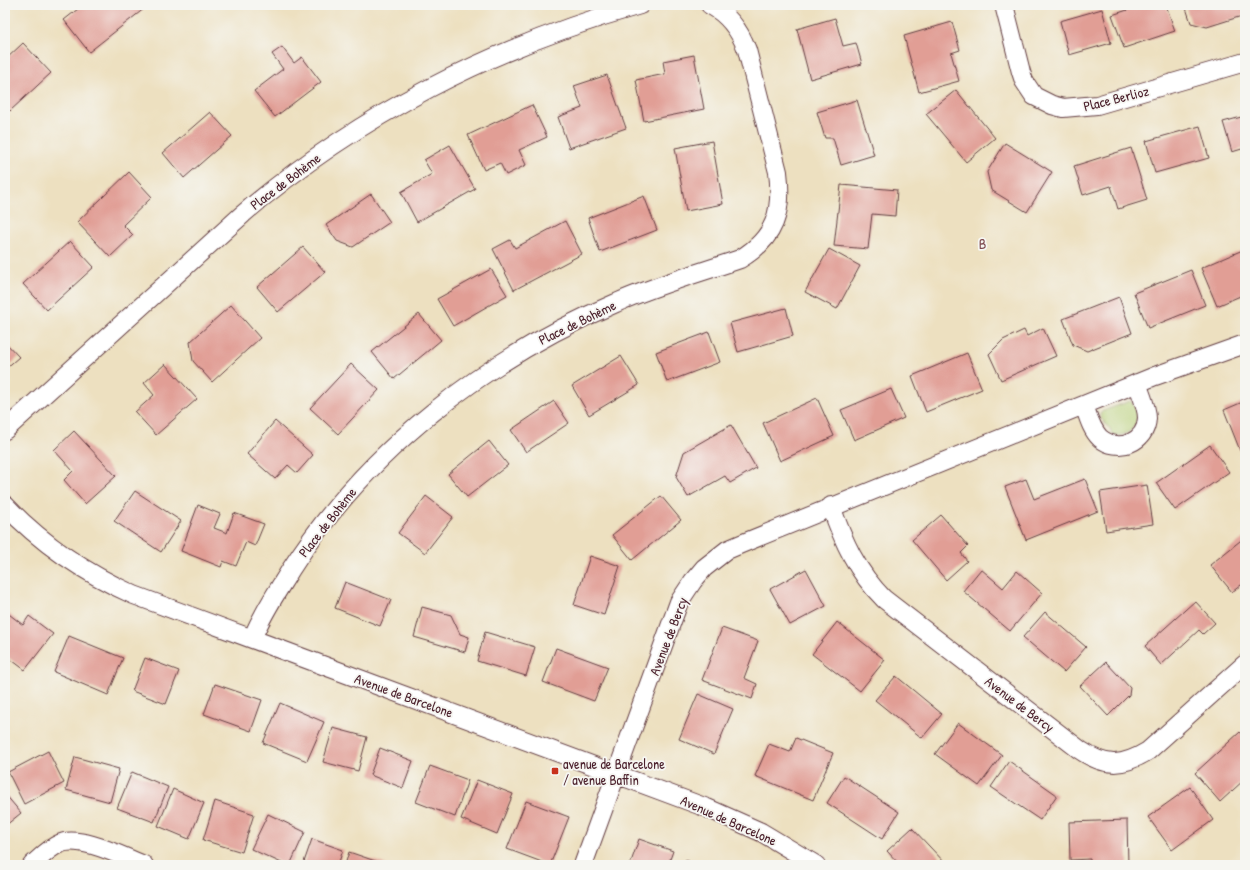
<svg xmlns="http://www.w3.org/2000/svg" width="1250" height="870" viewBox="0 0 1250 870" font-family="'Patrick Hand',sans-serif">
	<style>
		.green { fill: #b6ce72; stroke: #80764e }
		.building { fill: #e19e95 }
		.lines { fill: none; stroke-linecap: round; stroke-linejoin: round }
		.minor-casing { stroke: #623c41; stroke-width: 20 }
		.minor { stroke: #fff; stroke-width: 18 }
		.poi-dot { fill: #c8321e; stroke: #f6f6f2; stroke-width: 1.5 }
		.labels { text-anchor: middle; dominant-baseline: central; stroke-width: 3.5; stroke-linejoin: round; paint-order: stroke }
		.street-label { font-size: 14px; fill: #4a1f2b; stroke: #f6f6f2 }
		.poi-label { font-size: 14px; fill: #4a1f2b; stroke: #f6f6f2; text-anchor: start }
		.neighbourhood-label { font-size: 15px; letter-spacing: 1px; fill: #7f4b50; stroke: #f6f6f2 }
	</style>
	<rect width="100%" height="100%" fill="#f6f6f2"/>
	<filter id="ink" filterUnits="userSpaceOnUse"><feTurbulence type="fractalNoise" baseFrequency=".025" numOctaves="2"/><feDisplacementMap in="SourceGraphic" scale="8" xChannelSelector="R" yChannelSelector="G"/><feConvolveMatrix kernelMatrix="1 2 1 2 8 2 1 2 1" color-interpolation-filters="sRGB"/></filter>
	<filter id="wash" filterUnits="userSpaceOnUse"><feTurbulence type="fractalNoise" baseFrequency=".012" numOctaves="4" result="noise"/><feDisplacementMap in="SourceGraphic" scale="16" xChannelSelector="R" yChannelSelector="G"/><feGaussianBlur stdDeviation="0.9" result="paint"/><feColorMatrix in="noise" values="0 0 0 0 0 0 0 0 0 0 0 0 0 0 0 0 0 1.4 0 .05"/><feComposite in="paint" operator="in"/></filter>
	<g filter="url(#wash)">
		<rect width="100%" height="100%" fill="#ede0c0"/>
		<path class="green" d="M1130,401c15,12 5,37 -16,34l-13,-17 -1,-4 3,-3z"/>
		<g id="blocks">
			<path class="building" d="M83,5h60l2,3 -56,44 -25,-32z
				M1143,5h23l9,26 -51,17 -12,-33z
				M1185,5h60v10l-38,12 -16,-4z
				M1102,9l9,34 -42,12 -9,-34z
				M835,18l8,28 13,-3 6,21 -52,15 -13,-50z
				M952,22l8,28 -9,3 8,28 -40,11 -15,-56z
				M23,43l28,30 -41,38 -5,-5v-46z
				M282,47l12,16 8,-6 19,25 -46,35 -21,-26 29,-22 -11,-15z
				M694,55l10,54 -60,12 -8,-41 29,-6 -2,-13z
				M607,75l19,53 -57,20 -11,-31 24,-9 -8,-22z
				M956,90l39,48 -29,24 -40,-48z
				M857,100l17,55 -33,10 -8,-27h-8l-8,-26z
				M532,105l15,32 -28,13 7,15 -20,10 -6,-12 -16,7 -16,-35z
				M210,112l22,24 -48,42 -21,-25z
				M1245,116v32l-13,4 -9,-30z
				M1200,126l9,32 -54,15 -9,-32z
				M712,141l11,63 -37,7 -11,-63z
				M1005,143l47,29 -25,40 -36,-22 -4,-18z
				M450,145l25,44 -58,33 -16,-30 31,-18 -8,-14z
				M1131,148l16,52 -29,9 -7,-23 -28,9 -9,-29z
				M129,172l23,25 -29,28 10,10 -23,22 -33,-35z
				M841,185l56,5 -2,26 -23,-2 -4,35 -34,-3z
				M371,194l19,28 -37,25 -16,-6 -11,-16z
				M644,196l13,34 -57,22 -12,-34z
				M565,221l17,33 -68,36 -21,-41 17,-9 5,8z
				M70,241l24,26 -47,43 -24,-26z
				M303,247l22,25 -47,40 -21,-25z
				M829,249l31,17 -23,43 -32,-17z
				M1245,249v45l-28,12 -16,-38z
				M491,269l16,26 -54,31 -16,-27z
				M1191,270l14,35 -57,23 -14,-35z
				M1119,297l13,36 -45,18 -14,-6 -10,-26z
				M231,305l29,33 -48,44 -19,-21 -3,-19z
				M786,308l7,28 -55,16 -8,-29z
				M419,314l22,26 -47,39 -22,-27z
				M1043,328l13,28 -55,24 -12,-26 14,-14 21,-10 3,6z
				M709,332l11,30 -53,20 -11,-30z
				M5,342l14,15 -14,12z
				M967,353l15,36 -56,23 -14,-36z
				M621,356l18,29 -50,30 -17,-29z
				M165,364l32,35 -41,36 -21,-23 19,-17 -10,-12z
				M351,364l28,26 -41,44 -28,-26z
				M891,389l13,29 -50,22 -13,-30z
				M817,398l17,38 -54,25 -17,-38z
				M554,401l15,22 -43,29 -15,-22z
				M1245,401v50l-4,2 -17,-43z
				M275,421l38,34 -16,18 -9,-8 -13,14 -28,-25z
				M731,425l25,43 -26,15 -5,-7 -37,21 -12,-20 8,-25z
				M74,431l42,45 -31,28 -21,-24 9,-9 -19,-21z
				M489,441l19,24 -41,32 -19,-23z
				M1210,445l19,27 -54,38 -19,-27z
				M1026,479l8,20 51,-20 13,32 -72,29 -21,-53z
				M1147,485l6,39 -47,7 -6,-39z
				M135,491l46,30 -20,31 -47,-31z
				M426,496l27,21 -28,36 -27,-20z
				M661,496l20,24 -49,40 -20,-25z
				M198,505l22,9 -6,14 13,5 7,-20 30,11 -9,22 -9,-4 -10,24 -13,-5 -2,6 -40,-16z
				M941,515l27,31 -7,7 6,8 -21,19 -34,-40z
				M1245,537v45l-13,10 -22,-27z
				M590,556l30,10 -16,49 -30,-10z
				M806,569l20,37 -36,19 -20,-36z
				M981,569l22,19 14,-17 25,22 -32,38 -47,-40z
				M345,582l46,18 -11,26 -45,-18z
				M1195,601l20,22 -12,11 -4,-4 -38,35 -16,-19z
				M422,607l29,8 9,19 9,3 -4,15 -51,-15z
				M5,611l18,14 6,-9 24,18 -28,36 -20,-15z
				M1045,612l41,35 -22,25 -41,-35z
				M837,622l48,38 -25,31 -48,-37z
				M722,628l36,13 -14,37 13,6 -5,15 -50,-19z
				M485,632l50,15 -9,29 -49,-15z
				M69,636l54,22 -15,37 -54,-23z
				M556,648l52,19 -14,34 -51,-19z
				M145,658l34,13 -13,33 -34,-13z
				M1106,662l24,26 -1,7 -21,21 -28,-30z
				M896,676l46,38 -20,24 -47,-38z
				M215,684l47,16 -11,31 -47,-17z
				M698,694l35,15 -19,45 -35,-15z
				M280,703l44,19 -17,39 -44,-18z
				M958,723l44,32 -23,31 -44,-32z
				M333,728l34,9 -9,34 -35,-9z
				M1240,732l5,5v42l-25,23 -25,-29z
				M796,738l37,15 -20,47 -58,-24 14,-32 21,8z
				M380,748l33,13 -10,27 -33,-13z
				M48,751l16,32 -40,21 -16,-32z
				M75,757l44,12 -9,33 -44,-12z
				M1009,761l48,34 -17,25 -49,-33z
				M430,766l38,14 -13,37 -39,-15z
				M132,772l36,15 -14,35 -37,-14z
				M844,776l55,36 -17,27 -55,-36z
				M477,780l36,14 -16,40 -36,-15z
				M1190,787l23,33 -41,30 -24,-33z
				M173,789l31,14 -15,36 -31,-13z
				M5,794l16,19 -16,13z
				M215,801l39,13 -12,38 -39,-12z
				M526,801l43,16 -19,48 -43,-16z
				M268,814l37,18 -15,33h-4l-35,-16z
				M1127,820l1,45h-38v-6l-20,1 -1,-38z
				M912,828l35,37h-47l-13,-14z
				M312,839l31,11 -5,15h-35z
				M639,839l34,12 -5,14h-38z
				M349,852l38,13h-42z
				M686,860l12,5h-14z"/>
		</g>
	</g>
	<g filter="url(#ink)">
		<use href="#blocks" fill-opacity="0" stroke="#623c41" stroke-width="1"/>
		<g class="lines">
			<defs>
				<path id="minor" d="M1004,5l17,67 3,9 10,15 18,9 11,3 34,-3 148,-43
					M1084,405c4,11 7,24 16,33 18,15 46,5 47,-20 0,-11 -6,-24 -10,-35
					M5,430l238,-216c115,-99 252,-168 397,-209
					M5,505c37,39 80,68 129,90l573,213 54,24 55,33
					M831,506c12,35 26,66 53,93l196,151c25,17 42,17 68,1l97,-87
					M252,639c10,-25 25,-47 39,-70 76,-119 195,-211 325,-266 40,-18 83,-30 124,-44 35,-21 43,-47 38,-87l-31,-122c-7,-19 -18,-35 -37,-45
					M32,865c8,-7 17,-17 27,-21 20,-10 64,13 85,21
					M583,865l96,-263 14,-21 11,-13 23,-18 14,-6 414,-168 90,-32"/>
			</defs>
			<use href="#minor" class="minor-casing"/>
			<use href="#minor" class="minor"/>
		</g>
	</g>
	<rect class="poi-dot" x="551" y="767" width="8" height="8" rx="2"/>
	<g class="labels">
		<g class="street-label">
			<text transform="translate(1116 98) rotate(-14)">Place Berlioz</text>
			<text transform="translate(285 181) rotate(-37)">Place de Bohème</text>
			<text transform="translate(577 322) rotate(-26)">Place de Bohème</text>
			<text transform="translate(327 522) rotate(-52)">Place de Bohème</text>
			<text transform="translate(668 636) rotate(-69)">Avenue de Bercy</text>
			<text transform="translate(404 695) rotate(20)">Avenue de Barcelone</text>
			<text transform="translate(1020 704) rotate(37)">Avenue de Bercy</text>
			<text transform="translate(729 820) rotate(24)">Avenue de Barcelone</text>
		</g>
		<g class="poi-label">
			<text x="563" y="763">avenue de Barcelone<tspan x="563" dy="16">/ avenue Baffin</tspan></text>
		</g>
		<g class="neighbourhood-label">
			<text x="983" y="243">B</text>
		</g>
	</g>
	<rect width="1250" height="870" fill="none" stroke="#f6f6f2" stroke-width="20"/>
</svg>
